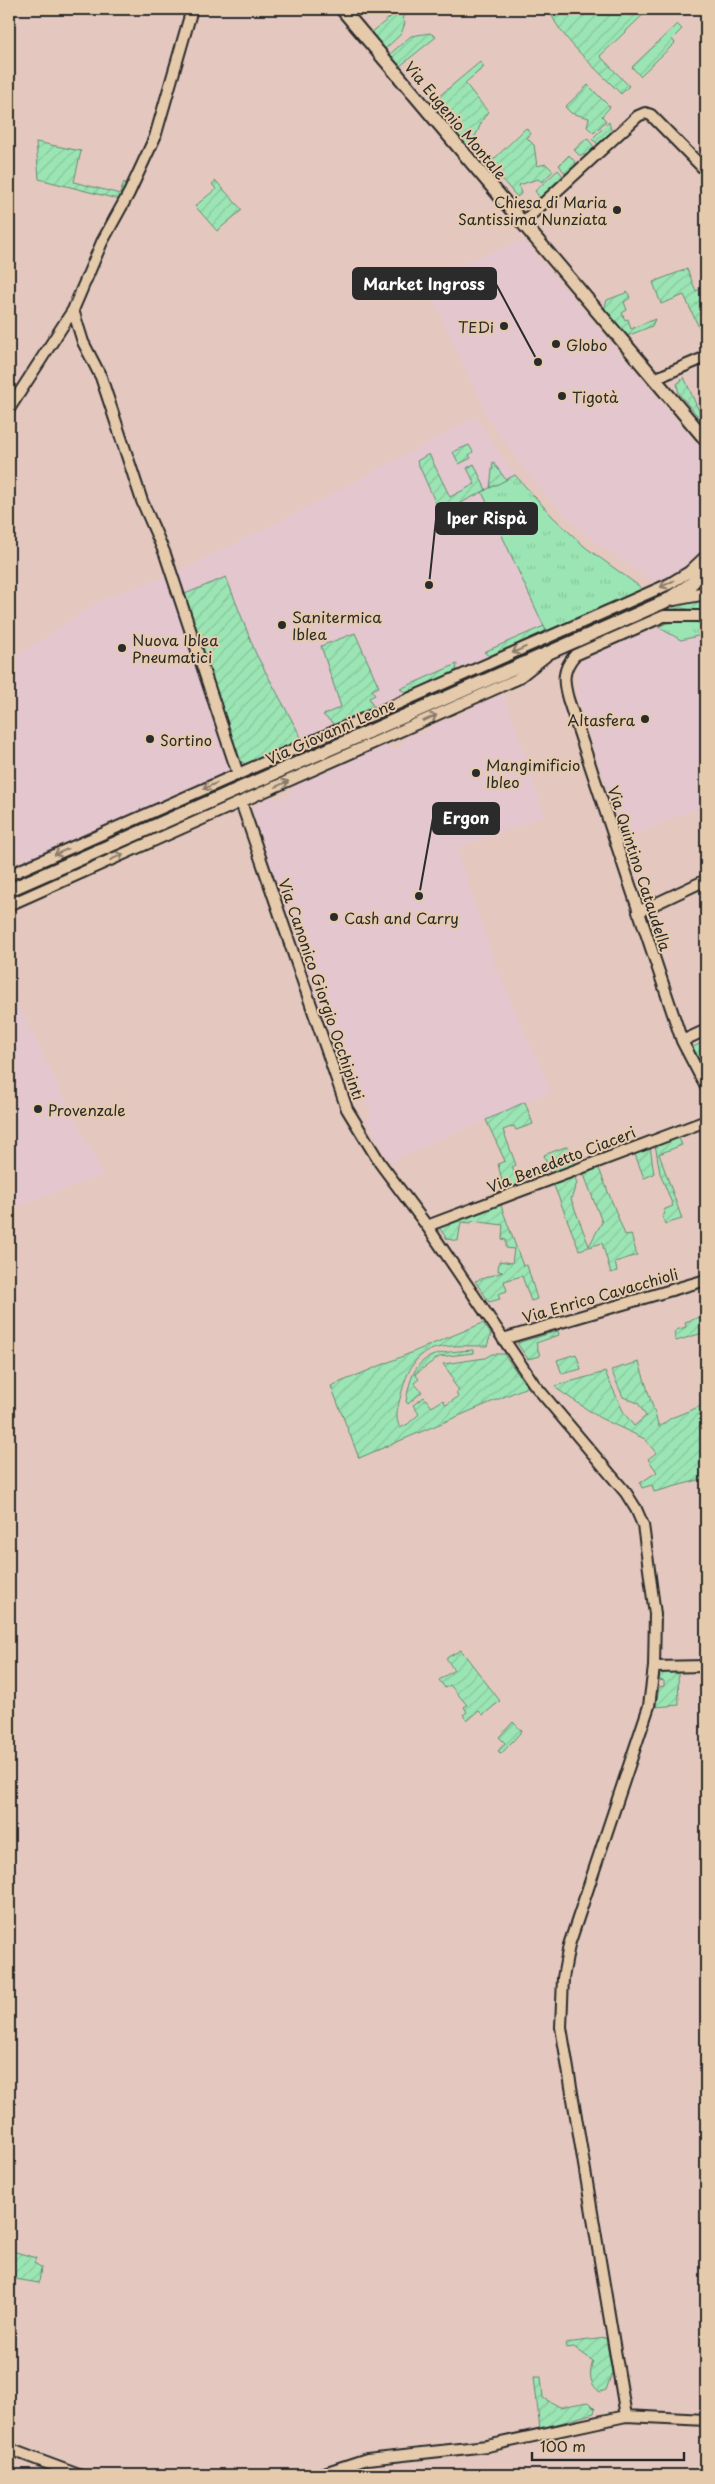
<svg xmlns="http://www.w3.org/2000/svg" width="715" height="2484" viewBox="0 0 715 2484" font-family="'Playpen Sans',sans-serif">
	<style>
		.built { fill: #e3c6ce }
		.grass { fill: url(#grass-tufts); stroke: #638870 }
		.garden { fill: url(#garden-furrows); stroke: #638870 }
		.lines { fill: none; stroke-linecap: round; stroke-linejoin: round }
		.minor-casing { stroke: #2b2b2b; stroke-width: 14 }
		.major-casing { stroke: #2b2b2b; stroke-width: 16 }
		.minor { stroke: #e5caac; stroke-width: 10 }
		.major { stroke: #e5caac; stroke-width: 12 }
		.oneway { stroke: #887a6c }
		.poi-dot { fill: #2b2b2b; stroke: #e5caac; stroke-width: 2 }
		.labels { text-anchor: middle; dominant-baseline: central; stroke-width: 4; stroke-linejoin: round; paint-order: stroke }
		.street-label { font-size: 15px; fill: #2b2b2b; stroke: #e5caac }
		.poi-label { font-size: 15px; fill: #2b2b2b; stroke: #e5caac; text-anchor: start }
		.leader { fill: none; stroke: #2b2b2b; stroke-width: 2 }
		.callout-dot { fill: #2b2b2b; stroke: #e5caac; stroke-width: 2 }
		.callout { fill: #2b2b2b; stroke: #2b2b2b; stroke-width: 2 }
		.callout-label { font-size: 16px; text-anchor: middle; font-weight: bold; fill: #fff }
	</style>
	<defs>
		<pattern id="grass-tufts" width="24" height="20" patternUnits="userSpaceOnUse" patternTransform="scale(1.25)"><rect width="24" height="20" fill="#9be5b4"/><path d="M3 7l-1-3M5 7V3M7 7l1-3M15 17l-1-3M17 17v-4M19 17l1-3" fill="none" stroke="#86c59b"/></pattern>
		<pattern id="garden-furrows" width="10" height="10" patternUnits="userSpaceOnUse" patternTransform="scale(1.25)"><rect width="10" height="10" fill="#9be5b4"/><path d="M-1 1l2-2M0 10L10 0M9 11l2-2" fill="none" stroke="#86c59b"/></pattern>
	</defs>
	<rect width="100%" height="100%" fill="#e4c8c0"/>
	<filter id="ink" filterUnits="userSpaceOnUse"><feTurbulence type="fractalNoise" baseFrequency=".02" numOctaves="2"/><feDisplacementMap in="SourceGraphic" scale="10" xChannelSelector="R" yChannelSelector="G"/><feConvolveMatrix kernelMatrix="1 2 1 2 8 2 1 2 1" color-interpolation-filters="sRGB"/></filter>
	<g filter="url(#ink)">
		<path class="built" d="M523,240l183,215v88l-10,16 -9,8 -31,17 -65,-45 -31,-29 -38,-42 -34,-50 -64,-139z
			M475,417l40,58 -32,17 63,139 -498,220 -24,10 -4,-1 -11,-21v-178l95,-63 74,-26 130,-65z
			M658,627l23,13 25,-6v169l-82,37 -46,-141v-31l3,-8z
			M504,693l41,123 -89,32 40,120 55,123 -161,71 -23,-42 5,-8 -11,-18 -8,-1 -26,-51 -74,-230 4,-9 15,-7 7,4 11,-5 3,-8 90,-42 10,5 10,-5 4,-9 10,-4 2,4 8,-4 2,-5 15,-7 12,-2 21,-13z
			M9,987l94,187 -94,36z"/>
		<path class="grass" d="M515,475l38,42 32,30 54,39 3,4 -96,41 -64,-139z
			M679,622l27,1v11l-25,6 -23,-13 9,-4z"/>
		<path class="garden" d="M400,9h12l-10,9 3,5 -4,11 -16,15 -14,-16z
			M550,9h46l5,5 5,-5h43l-49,47 29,30 -8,8c-18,-19 -67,-61 -71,-85z
			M677,24l5,5 -10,10 3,4 -35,33 -8,-9z
			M430,33l6,4 -36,29 -10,-12 21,-18z
			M480,62l4,5 -19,16 23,29c-11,13 -7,21 -21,34l-36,-43z
			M588,85l22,22 -8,9 4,5 -12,12 -7,-6 2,-9 -18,-5 -6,-6z
			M609,122l3,12 -12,12 -8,-7z
			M526,128l5,6 -4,4 7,7 3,21 9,-2 7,7 -11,11 -4,-3 -19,6 2,9 -4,3 -28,-33z
			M587,138l9,11 -6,6h-11l-5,-5z
			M36,142l45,9 -7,31 46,12 4,-12 4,4 -7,14 -82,-21z
			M569,155l7,8 -3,7 -6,6 -8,-11z
			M558,170l7,8 -24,21 -6,-8z
			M216,181l26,29 -25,21 -22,-25 21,-17 -4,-5z
			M687,269l9,22 10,-5v57l-22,-48 -23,9 -8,-22z
			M628,292l2,6 -6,4 3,8 -5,3 3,7 3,-1 3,10 24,-10 -3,7 -25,10 -23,-27 3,-9z
			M684,377l17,39 5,-2v12l-27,-32 -2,-10z
			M469,445l4,7 -4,3 2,3 -12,6 -6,-12z
			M429,454l21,43 25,-13 -8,-16 7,-4 12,26 -39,20 -10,-4 -20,-45z
			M493,462l13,18 -16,8z
			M226,577l30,77 46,85 -54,25 -5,-1 -6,-5 -52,-164z
			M706,598v13l-26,-3 -13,2 19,-8z
			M544,626l2,5 -57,25 -5,-4z
			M355,633l24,54 -7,3 3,5 -6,3 5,10 -39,17 -12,-10 18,-8 -20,-61z
			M457,664l-1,7 -49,22 -7,-4z
			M706,1041v32l-13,-26z
			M525,1102l8,22 -17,6 -2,-4 -11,4 13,35 -4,2 7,17 -15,6 -6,-26 7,-3 -19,-41z
			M678,1136l4,9 -23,9 23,65 -17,5 -3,-8 3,-2 -2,-4 10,-4 -13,-33 -5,-29z
			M568,1146l7,18 -25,9 -6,-18z
			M650,1146l4,28 -10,4 -10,-26z
			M598,1166l27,69 6,-1 6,21 -22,7 2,9 -6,2 -9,-30 -23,7 -26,-67 21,-8 3,8 -6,16 18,47 13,-24 -19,-50z
			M500,1203l23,63 4,-1 10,34 -6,2 -9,-25 -18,5 3,10 -9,3 2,5 -11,3 -14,-21 28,-9 -5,-1 1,-10 13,2 2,-14 -8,-1v-8l-4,-1 1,-14 -31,-4 -1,2 -10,-1 -3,19 -11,-2 -9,-13z
			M706,1315v17l-30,9 -2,-8 2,-3 10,-3 -1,-5z
			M483,1323l8,11 -4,12c-48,0 -73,-6 -86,49 -3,12 -7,21 -1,33l8,-4 11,-10 -6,-9 11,-8 8,10 11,-7 3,5 12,-8 -2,-4 3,-3 -7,-9 2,-2 -11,-15 42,-6 7,-4h12l23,33 -168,71 -28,-72z
			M558,1331l1,4 -23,8 4,13 -12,3 -11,-16z
			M473,1350v3l-34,4 -24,17 4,5 -5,4 8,9 -14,12 -2,-2c7,-48 23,-49 67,-52z
			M576,1354l5,15 -19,5 -5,-14z
			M639,1362l20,65 12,-9 35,-14v74l-52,14 -2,-7 -10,3 -2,-5 17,-11 -9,-13 8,-6 -11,-14 -45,-21 -43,-29 -2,-3 50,-14 19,41 10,13 12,-10 -8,-13 -15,-6 -12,-27z
			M461,1650l39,51 -17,14 -4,-4 -12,10 -4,-6 4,-3 -3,-5 3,-2 -17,-20 -5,3 -6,-8 15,-10 -8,-12z
			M660,1671h18l1,34 -23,2 3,-20 5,-1v-5l-5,-1z
			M513,1722l9,9 -21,23 -3,-3 7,-8 -6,-6z
			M9,2250l27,8 -2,5 7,4 -2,16 -30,-5z
			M606,2338l6,35 -6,17 -6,2c-11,-8 -11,-19 -7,-31l-19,-14 -8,1 -1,-5z
			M534,2377h7l2,21 17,9 28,-5 7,7 -1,4 -54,16z"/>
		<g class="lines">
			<defs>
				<path id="minor" d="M522,223l116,-107 7,-3 6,2 55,56
					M73,310l10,32 18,35 41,124 23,53 73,220
					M654,379l52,-22
					M9,409l64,-99 29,-68 27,-49 26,-56 37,-128
					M706,616h-42l-89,39c-13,15 -12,26 -7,44l114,342 24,46
					M241,802l106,307 33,54 47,63 107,158 92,109 10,16 7,16 12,89 -1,53 -5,39 -80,239 -6,33 -2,49 65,389 80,4
					M9,875l660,-291 20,-12 17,-16
					M9,905l508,-226 29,-23
					M638,912l68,-32
					M682,1041l24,-11
					M427,1226l279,-105
					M503,1339l203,-59
					M654,1667l52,-1
					M9,2449l70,26
					M318,2475l49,-16 120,-13 139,-30"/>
				<path id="major" d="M342,9l364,431
					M674,599l32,-6
					M9,890l655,-288 27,-18 15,-15"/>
			</defs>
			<use href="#minor" class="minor-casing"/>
			<use href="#major" class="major-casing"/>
			<use href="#minor" class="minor"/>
			<use href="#major" class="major"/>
		</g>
		<defs><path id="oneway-shaft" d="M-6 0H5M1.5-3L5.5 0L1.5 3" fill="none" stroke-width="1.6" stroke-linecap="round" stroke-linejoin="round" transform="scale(1.25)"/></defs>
		<g class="oneway">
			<use href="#oneway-shaft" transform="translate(667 584) rotate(153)"/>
			<use href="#oneway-shaft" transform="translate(519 650) rotate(156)"/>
			<use href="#oneway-shaft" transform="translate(430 718) rotate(-24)"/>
			<use href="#oneway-shaft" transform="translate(282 784) rotate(-24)"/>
			<use href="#oneway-shaft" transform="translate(210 786) rotate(156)"/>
			<use href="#oneway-shaft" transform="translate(61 852) rotate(156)"/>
			<use href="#oneway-shaft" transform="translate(117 857) rotate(-24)"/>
		</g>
	</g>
	<g class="poi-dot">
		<circle cx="617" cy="210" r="5"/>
		<circle cx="504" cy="326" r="5"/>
		<circle cx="556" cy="344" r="5"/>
		<circle cx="562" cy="396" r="5"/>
		<circle cx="282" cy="625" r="5"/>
		<circle cx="122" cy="648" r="5"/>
		<circle cx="645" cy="719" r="5"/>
		<circle cx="150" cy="739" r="5"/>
		<circle cx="476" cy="773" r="5"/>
		<circle cx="334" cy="917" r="5"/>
		<circle cx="38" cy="1109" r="5"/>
	</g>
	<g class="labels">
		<g class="street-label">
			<text transform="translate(456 120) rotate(50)">Via Eugenio Montale</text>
			<text transform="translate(330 731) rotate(-24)">Via Giovanni Leone</text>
			<text transform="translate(640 868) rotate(72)">Via Quintino Cataudella</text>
			<text transform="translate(322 989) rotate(71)">Via Canonico Giorgio Occhipinti</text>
			<text transform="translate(561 1159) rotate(-21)">Via Benedetto Ciaceri</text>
			<text transform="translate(600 1295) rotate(-16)">Via Enrico Cavacchioli</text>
		</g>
		<g class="poi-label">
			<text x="607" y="201" text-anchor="end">Chiesa di Maria<tspan x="607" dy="17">Santissima Nunziata</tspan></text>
			<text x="494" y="326" text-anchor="end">TEDi</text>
			<text x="566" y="344">Globo</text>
			<text x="572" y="396">Tigotà</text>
			<text x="292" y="616">Sanitermica<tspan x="292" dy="17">Iblea</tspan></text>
			<text x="132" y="639">Nuova Iblea<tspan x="132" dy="17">Pneumatici</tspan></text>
			<text x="635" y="719" text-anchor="end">Altasfera</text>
			<text x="160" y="739">Sortino</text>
			<text x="486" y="764">Mangimificio<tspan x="486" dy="17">Ibleo</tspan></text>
			<text x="344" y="917">Cash and Carry</text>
			<text x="48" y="1109">Provenzale</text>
		</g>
	</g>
	<path class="leader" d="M538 362L496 284M429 585L436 519M419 896L433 818"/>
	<g class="callout-dot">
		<circle cx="538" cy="362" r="5"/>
		<circle cx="429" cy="585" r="5"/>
		<circle cx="419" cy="896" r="5"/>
	</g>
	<g class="callout">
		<rect x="353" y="268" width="143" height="31" rx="5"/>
		<rect x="436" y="503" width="101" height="31" rx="5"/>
		<rect x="433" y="803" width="66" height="31" rx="5"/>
	</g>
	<g class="callout-label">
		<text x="424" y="290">Market Ingross</text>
		<text x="487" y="524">Iper Rispà</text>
		<text x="466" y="824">Ergon</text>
	</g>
	<rect width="715" height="2484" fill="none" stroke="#e5caac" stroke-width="30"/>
	<rect x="15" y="15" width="685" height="2454" fill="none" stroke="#2b2b2b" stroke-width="2" filter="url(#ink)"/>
	<path d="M532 2452v8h152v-8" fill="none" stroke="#2b2b2b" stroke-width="2.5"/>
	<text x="540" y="2452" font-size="15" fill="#2b2b2b" stroke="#e5caac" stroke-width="4" paint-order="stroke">100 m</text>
</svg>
